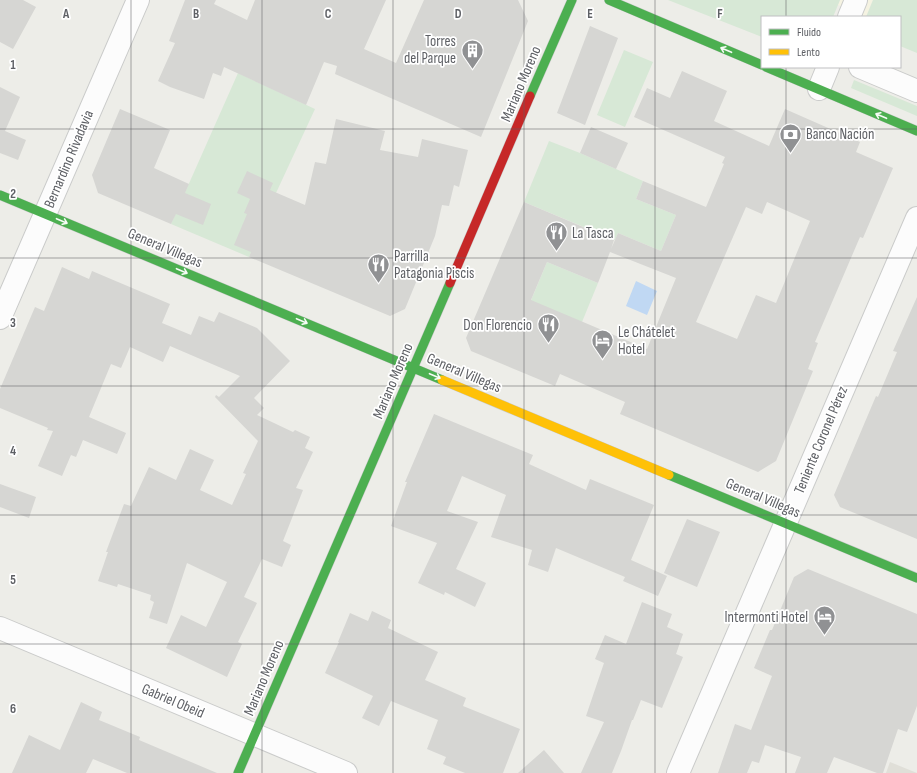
<svg xmlns="http://www.w3.org/2000/svg" width="917" height="773" viewBox="0 0 917 773" font-family="'Sofia Sans Condensed',sans-serif">
	<style>
		.commercial { fill: #f5f3e2 }
		.education { fill: #e0dfd8 }
		.green { fill: #d7e8d6 }
		.water { fill: #c0d8f3 }
		.building { fill: #d6d6d3; fill-rule: evenodd }
		.lines { fill: none; stroke-linecap: round; stroke-linejoin: round }
		.street-casing { stroke: #cacbca; stroke-width: 24 }
		.fast-casing { stroke: #c9caca; stroke-width: 10 }
		.slow-casing { stroke: #c9caca; stroke-width: 10 }
		.jam-casing { stroke: #c9caca; stroke-width: 10 }
		.street { stroke: #fcfcfc; stroke-width: 22 }
		.fast { stroke: #4caf50; stroke-width: 9 }
		.slow { stroke: #ffc107; stroke-width: 9 }
		.jam { stroke: #c62828; stroke-width: 9 }
		.oneway { stroke: #f6fbf6 }
		.grid { fill: none; stroke: #5e6065; stroke-width: 1; stroke-opacity: 0.55 }
		.labels { text-anchor: middle; dominant-baseline: central; stroke-width: 3.5; stroke-linejoin: round; paint-order: stroke }
		.poi-label { font-size: 15px; fill: #5e6065; stroke: #fff; text-anchor: start }
		.street-label { font-size: 15px; fill: #5e6065; stroke: #fff }
		.grid-label { font-size: 13px; text-anchor: middle; font-weight: bold; fill: #5e6065; stroke: #fff; stroke-width: 3.5; stroke-linejoin: round; paint-order: stroke }
	</style>
	<rect width="100%" height="100%" fill="#edede8"/>
	<path class="commercial" d="M840,0h33l-7,17 -28,-12z"/>
	<path class="education" d="M890,762l27,11h-31z"/>
	<path class="green" d="M668,0h172l-7,17h-71v20z
		M873,0h44v53l-17,-7v-29h-34z
		M624,50l29,12 -28,65 -28,-12z
		M238,73l77,36 -39,84 -27,64 -78,-33z
		M854,80l63,26v10l-66,-28z
		M549,141l31,12 63,28 -7,18 40,16 -15,36 -43,-18 -3,7 -91,-38z
		M547,262l51,21 -16,39 -78,43z"/>
	<path class="water" d="M636,281l21,10 -10,24 -21,-9z"/>
	<path class="building" d="M0,0h23l13,7 -23,42 -13,-7z
		M185,0h31l-2,4 33,16 8,-20h131l-22,49 32,14 28,-63h94l10,21 -47,116 -146,-63 2,-8 -13,-4 -18,43 -82,-38 -3,9 -8,-3 -9,26 -34,-12 -12,-6 17,-38 -6,-2z
		M590,26l28,12 -33,87 -28,-12z
		M682,71l45,20 -13,30 55,25 16,-37 75,33 -4,10 37,16 -30,70 -3,-1 -45,105 3,1 -10,26 5,2 -37,90 -18,11 -138,-58 5,-12 -65,-28 -5,12 -84,-35 -5,-13 58,-136 90,38 -3,9 7,-16 43,18 15,-36 -40,-16 7,-18 63,26 18,-43 -2,-1 3,-6 -91,-40 13,-29 23,10zM767,202l43,19 -34,82 -20,-8 -19,44 -41,-17 50,-115 16,7zM610,252l66,26 -29,71 -116,-49 16,-38 51,21z
		M0,87l20,10 -15,34 21,9 -8,20 -18,-7z
		M120,109l50,21 -16,38 35,16 -4,9 26,11 -8,21 -27,-11 -5,10 -73,-31 -6,-18z
		M336,119l49,12 -5,19 38,7 4,-18 46,11 -9,37 -5,-2 -5,21 -7,-1 -7,31 -30,73 -15,7 -141,-59 2,-5 -17,-7 13,-31 -3,-1 6,-14 -13,-6 10,-22 26,12 -3,7 35,15 10,-43 11,2z
		M591,127l37,16 -12,26 -36,-16z
		M62,267l27,12 3,-8 78,33 -8,19 29,12 8,-19 15,6 5,-10 38,16 33,33 -36,37 10,10 -7,7 36,17 2,-2 15,7 -5,11 8,4 -17,36 7,2 -20,51 8,4 -9,22 -20,-8 -18,38 13,6 -19,39 4,2 -15,33 -61,-29 15,-33 25,12 21,-45 -40,-19 -20,61 -18,-6 5,-16 -4,-2 1,-5 -33,-11 -1,3 -19,-6 10,-29h-2l18,-48 7,2 18,-39 27,13 14,-31 24,11 -14,30 32,15 14,-31 -3,-1 15,-32 -43,-44 1,-2 3,2 21,-21 -70,-30 -7,16 -33,-15 -9,21 -10,-4 -22,53 37,16 -9,21 -34,-14 -7,17 -5,-2 -9,21 -24,-10 15,-35 -6,-1 1,-2 -48,-20v-19l35,-82 9,4z
		M917,297v242l-77,-32 -6,-12 42,-99 2,1 19,-45 -4,-1z
		M434,414l99,41 -4,9 57,26 4,-11 64,26 -23,55 36,16 -9,20 -35,-15 2,-4 -69,-29 -8,24 -20,-7 4,-15 -41,-13 15,-42 -44,-19 -15,35 31,11 -22,47 30,14 -11,24 -30,-15 -1,3 -26,-12 19,-40 -46,-17 16,-44h-2z
		M0,484l36,13 -7,21 -29,-11z
		M687,519l33,13 -23,55 -33,-14z
		M808,569l109,45v92l-10,26 -9,-3 -15,44h-6l-43,-16 -7,16h-32l6,-16 -36,-12 -6,18 -7,-2 -5,12h-29l17,-49 16,6 21,-54 -18,-8 16,-38h2l22,-53z
		M642,602l30,12 -5,13 16,7 -7,20 7,3 -21,51 -21,-8 -8,20h-1l-11,31 -9,22h-31l23,-51 -18,-6 18,-53 -9,-4 10,-24 21,9z
		M372,611l19,9 -3,8 50,24 -13,28 41,18 -3,8 57,23 -17,44h-38l-22,-9 3,-7 -19,-8 11,-29 -47,-19 -12,25 -17,-8 11,-22 -48,-23 14,-31h-1l12,-29 18,8z
		M81,702l21,10 -3,8 41,17 -1,3 78,33h-90l-34,-14 -7,14h-74l17,-38 31,15z
		M544,750l20,23h-46z"/>
	<g class="lines">
		<defs>
			<path id="street" d="M849,17l7,-17
				M860,67l57,24
				M819,89l9,-22
				M0,318l138,-318
				M0,628l346,145
				M678,773l239,-555"/>
			<path id="fast" d="M609,0l153,65
				M766,67l151,64
				M530,96l42,-96
				M0,195l442,185
				M669,475l248,103
				M238,773l212,-490"/>
			<path id="slow" d="M442,380l227,95"/>
			<path id="jam" d="M450,283l80,-187"/>
		</defs>
		<use href="#street" class="street-casing"/>
		<use href="#fast" class="fast-casing"/>
		<use href="#slow" class="slow-casing"/>
		<use href="#jam" class="jam-casing"/>
		<use href="#street" class="street"/>
		<use href="#fast" class="fast"/>
		<use href="#slow" class="slow"/>
		<use href="#jam" class="jam"/>
	</g>
	<defs><path id="oneway-shaft" d="M-6 0H5M1.5-3L5.5 0L1.5 3" fill="none" stroke-width="1.6" stroke-linecap="round" stroke-linejoin="round"/></defs>
	<g class="oneway">
		<use href="#oneway-shaft" transform="translate(726 50) rotate(-157)"/>
		<use href="#oneway-shaft" transform="translate(881 116) rotate(-157)"/>
		<use href="#oneway-shaft" transform="translate(62 221) rotate(23)"/>
		<use href="#oneway-shaft" transform="translate(182 271) rotate(23)"/>
		<use href="#oneway-shaft" transform="translate(302 321) rotate(23)"/>
		<use href="#oneway-shaft" transform="translate(435 376) rotate(23)"/>
	</g>
	<path class="grid" d="M131,0v773M262,0v773M393,0v773M524,0v773M655,0v773M786,0v17M786,67v706M0,129h917M0,258h917M0,386h917M0,515h917M0,644h917"/>
	<defs>
		<symbol id="building-pin" viewBox="-11 -11 22 30"><path d="M0 17L-7.5 6A9.5 9.5 0 1 1 7.5 6Z" fill="#909193" stroke="#fff"/><path d="M-4-6H4V6H1V3H-1V6H-4ZM-2.5-4.3h1.7v1.8h-1.7ZM.8-4.3h1.7v1.8H.8ZM-2.5-1h1.7V.8h-1.7ZM.8-1h1.7V.8H.8Z" fill="#fff"/></symbol>
		<symbol id="bank-pin" viewBox="-11 -11 22 30"><path d="M0 17L-7.5 6A9.5 9.5 0 1 1 7.5 6Z" fill="#909193" stroke="#fff"/><path d="M-6-4H6V4H-6ZM0-2.3a2.3 2.3 0 1 0 0 4.6a2.3 2.3 0 1 0 0-4.6Z" fill="#fff"/></symbol>
		<symbol id="restaurant-pin" viewBox="-11 -11 22 30"><path d="M0 17L-7.5 6A9.5 9.5 0 1 1 7.5 6Z" fill="#909193" stroke="#fff"/><path d="M-5-6h1v4h1v-4h1v4h1v-4h1v5L-1.5 .5V6h-2V.5L-5-1ZM5-6V6H3V1.5H1.5Q1.5-4 5-6Z" fill="#fff"/></symbol>
		<symbol id="hotel-pin" viewBox="-11 -11 22 30"><path d="M0 17L-7.5 6A9.5 9.5 0 1 1 7.5 6Z" fill="#909193" stroke="#fff"/><path d="M-6-4.5h1.5V1H6V5H4.5V3h-9V5H-6ZM-4 0a1.8 1.8 0 1 1 3.6 0ZM.5 0V-2.5h3Q6-2.5 6 0Z" fill="#fff"/></symbol>
	</defs>
	<g fill-rule="evenodd">
		<use href="#building-pin" x="460" y="38" width="25" height="34"/>
		<use href="#bank-pin" x="778" y="122" width="25" height="34"/>
		<use href="#restaurant-pin" x="544" y="220" width="25" height="34"/>
		<use href="#restaurant-pin" x="366" y="252" width="25" height="34"/>
		<use href="#restaurant-pin" x="536" y="312" width="25" height="34"/>
		<use href="#hotel-pin" x="590" y="328" width="25" height="34"/>
		<use href="#hotel-pin" x="812" y="604" width="25" height="34"/>
	</g>
	<g class="labels">
		<g class="poi-label">
			<text x="456" y="41" text-anchor="end">Torres<tspan x="456" dy="17">del Parque</tspan></text>
			<text x="806" y="134">Banco Nación</text>
			<text x="572" y="233">La Tasca</text>
			<text x="394" y="256">Parrilla<tspan x="394" dy="17">Patagonia Piscis</tspan></text>
			<text x="532" y="325" text-anchor="end">Don Florencio</text>
			<text x="618" y="332">Le Chátelet<tspan x="618" dy="17">Hotel</tspan></text>
			<text x="808" y="617" text-anchor="end">Intermonti Hotel</text>
		</g>
		<g class="street-label">
			<text transform="translate(521 84) rotate(-67)">Mariano Moreno</text>
			<text transform="translate(69 159) rotate(-67)">Bernardino Rivadavia</text>
			<text transform="translate(165 248) rotate(23)">General Villegas</text>
			<text transform="translate(464 373) rotate(23)">General Villegas</text>
			<text transform="translate(393 381) rotate(-67)">Mariano Moreno</text>
			<text transform="translate(821 440) rotate(-67)">Teniente Coronel Pérez</text>
			<text transform="translate(763 498) rotate(23)">General Villegas</text>
			<text transform="translate(264 678) rotate(-67)">Mariano Moreno</text>
			<text transform="translate(173 701) rotate(23)">Gabriel Obeid</text>
		</g>
	</g>
	<g class="grid-label">
		<text x="66" y="18">A</text>
		<text x="196" y="18">B</text>
		<text x="328" y="18">C</text>
		<text x="458" y="18">D</text>
		<text x="590" y="18">E</text>
		<text x="720" y="18">F</text>
		<text x="13" y="69">1</text>
		<text x="13" y="198">2</text>
		<text x="13" y="327">3</text>
		<text x="13" y="455">4</text>
		<text x="13" y="584">5</text>
		<text x="13" y="713">6</text>
	</g>
	<rect x="761" y="16" width="140" height="52" fill="#ffffff" stroke="#bfbfc1"/>
	<rect x="769" y="29" width="20" height="6" fill="#4caf50" stroke="#bfbfc1"/>
	<text x="797" y="36" font-size="12" fill="#5e6065">Fluido</text>
	<rect x="769" y="49" width="20" height="6" fill="#ffc107" stroke="#bfbfc1"/>
	<text x="797" y="56" font-size="12" fill="#5e6065">Lento</text>
</svg>
